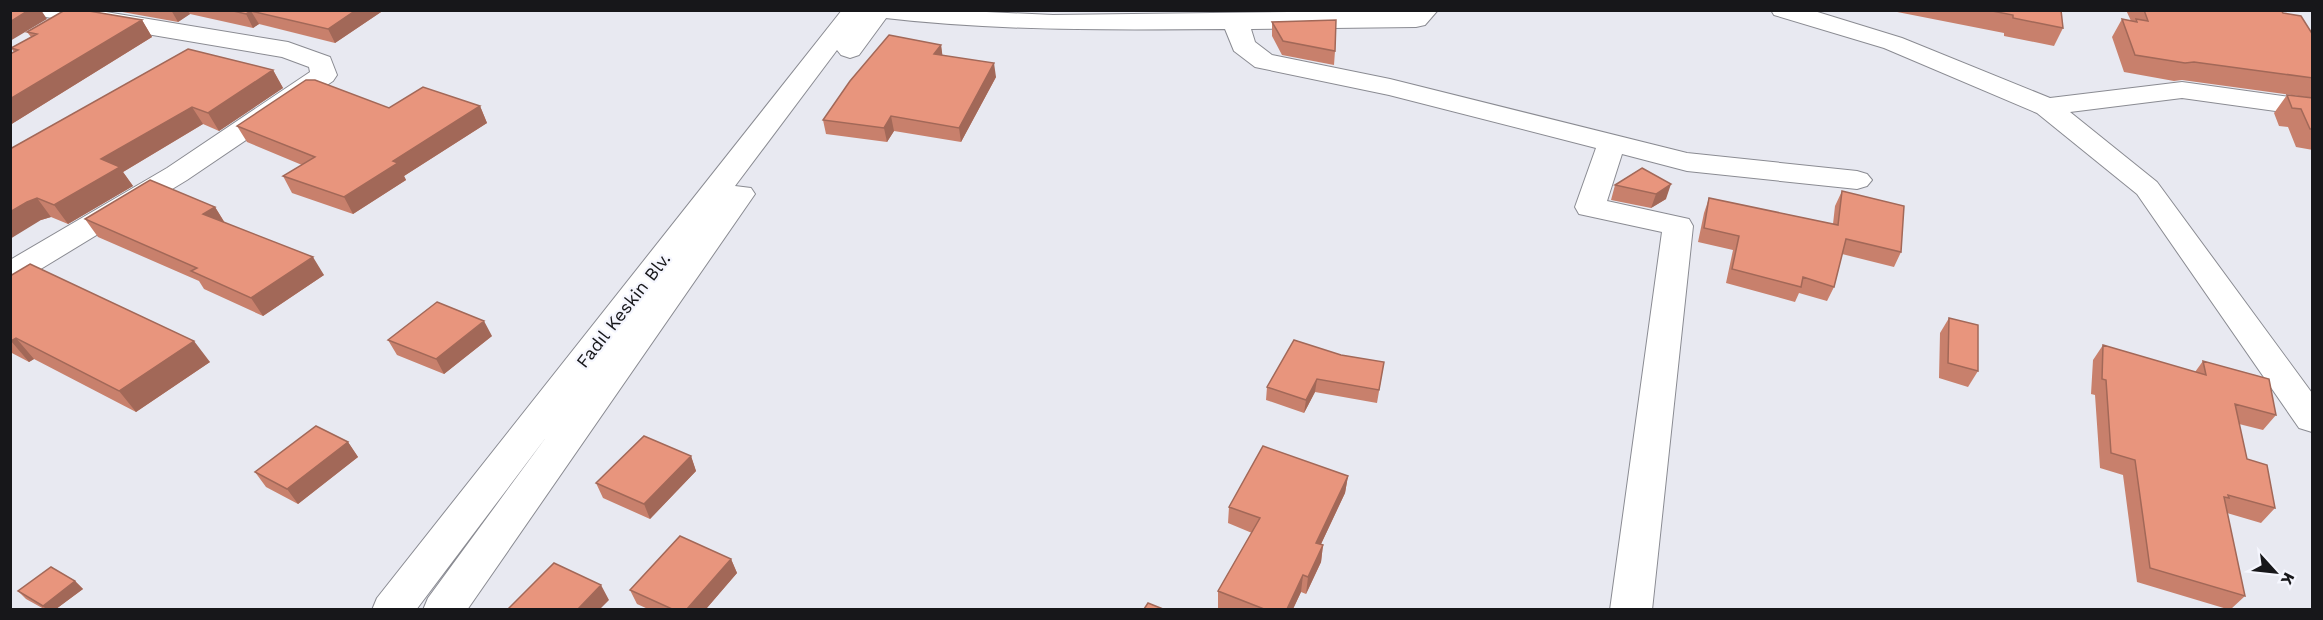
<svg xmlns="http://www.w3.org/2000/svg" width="2323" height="620" viewBox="0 0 2323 620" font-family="'Work Sans',sans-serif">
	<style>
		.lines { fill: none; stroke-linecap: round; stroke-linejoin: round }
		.street-casing { stroke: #8a8b92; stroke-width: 2 }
		.secondary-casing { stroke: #8a8b92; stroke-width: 2 }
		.street { fill: #fff; fill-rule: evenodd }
		.secondary { fill: #fff; fill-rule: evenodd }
		.wall { fill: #c8806c }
		.shaded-wall { fill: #a26858 }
		.building { fill: #e8957d; stroke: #a26858; stroke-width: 1.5 }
		.labels { text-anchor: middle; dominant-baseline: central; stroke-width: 4.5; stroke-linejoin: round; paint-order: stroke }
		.street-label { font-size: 18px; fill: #17171a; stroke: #f5f6fe }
	</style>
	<rect width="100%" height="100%" fill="#e8e9f1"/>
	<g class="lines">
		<defs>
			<path id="street" d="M34,10h60l194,32 42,15 7,18 -4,6 -146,99 -166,101 -11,3v-24l157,-92 143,-96 -1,-5 -27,-10 -236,-40 -9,-2z
				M864,10h80l109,5 385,-5 -13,15 -9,2 -165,2 4,13 17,13 118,24 297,74 170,18 10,3 5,6 -5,6 -10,3 -170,-18 -65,-17 -15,47 82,18 4,7 -41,384h-42l52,-378 -83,-18 -4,-7 21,-59 -207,-53 -134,-28 -21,-16 -9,-22c-117,1 -232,2 -349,-12l-9,-2z
				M1771,10h40l91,28 148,60 132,-16 130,18v16l-130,-18 -112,14 87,70 155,211v39l-13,-4 -162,-234 -100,-81 -153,-65 -110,-33z"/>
			<path id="secondary" d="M842,10h50l-33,45 -9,3 -9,-3 -4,-5 -102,136 16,2 4,6 -288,416h-44l5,-12 119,-162 -131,174h-44l5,-12z"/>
		</defs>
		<use href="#street" class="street-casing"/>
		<use href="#secondary" class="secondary-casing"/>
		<use href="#street" class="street"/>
		<use href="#secondary" class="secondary"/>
	</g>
	<path class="wall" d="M111,10h273l-49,33 -76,-19 -6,4 -63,-14 -12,8z
		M1887,10h174l2,18 -9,18 -50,-10v-3z
		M2126,10h155l2,3 30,22v63l-131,-18 -8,1 -50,-9 -12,-35 10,-18 9,2z
		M142,20l10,17 -142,88v-71l4,-2 -3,-4 20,-11 -4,-5z
		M1272,22l63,29 -1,14 -52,-10 -10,-19z
		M941,45l1,10 54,22 -35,65 -67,-11 -7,11 -61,-8 -3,-14z
		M273,70l10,18 -64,43 -16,-7 -80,48 10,14 -65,38 -17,-7 -10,3 -31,-71z
		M2287,95l26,3v52l-17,-3 -8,-20 -9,-1 -5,-13z
		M480,106l7,17 -83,53 2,4 -53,34 -61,-21 -9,-17 19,-11 -55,-23 -10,-16 152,-18z
		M1642,168l24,31 -15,9 -40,-8 4,-15z
		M1842,191l59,61 -7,15 -52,-13 -8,33 -7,14 -28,-8 -4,9 -69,-19 7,-33 -35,-8 6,-29 5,-15 124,26 2,-18z
		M215,207l10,16 99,52 -61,41 -59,-27 -5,-8 -101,-44 -13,-18z
		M10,276l200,86 -74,50 -102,-53 -5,3 -19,-10z
		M1949,318l29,53 -10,16 -29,-9 1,-45z
		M492,336l-48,38 -47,-19 -9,-15z
		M2103,345l92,27 8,-11 73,54 -13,15 -24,-6 8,35 28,49 -14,15 -34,-10 18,83 -14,13h-4l-90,-27 -14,-107 -23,-7 -5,-73 -4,-1 2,-34z
		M1384,362l-7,41 -62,-11 -11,21 -38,-13 1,-13z
		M348,442l10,15 -60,47 -32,-17 -11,-15z
		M691,456l5,15 -46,48 -47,-21 -7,-15z
		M1348,476l-3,17 -24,51 2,1 -2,17 -15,32 -5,-2 -8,17h-71l-4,-1v-17l34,-58 -24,-10 1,-16z
		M731,559l6,14 -31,36h-58l-11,-5 -7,-14z
		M75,581l8,8 -27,20h-12l-18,-10 -8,-8z"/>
	<path class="shaded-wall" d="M29,10h12l6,9 -37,22v-19z
		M171,10h16l3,4 -12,8z
		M356,10h28l-49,33 -7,-14z
		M251,11l8,13 -6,4 -7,-14z
		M142,20l10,17 -142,88v-26z
		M941,45l2,14 -9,-5z
		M994,63l2,14 -35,65 -2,-14z
		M273,70l10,18 -64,43 -11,-18z
		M480,106l7,17 -83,53 2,4 -53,34 -9,-17 49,-36z
		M192,107l11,17 -80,48 10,14 -65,38 -14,-19 47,-46z
		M891,116l3,15 -7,11 -3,-14z
		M1671,184l-5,15 -15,9 5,-14z
		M37,198l14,19 -10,3 -31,19v-27l17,-10z
		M215,207l11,18 -23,-11z
		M313,257l11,18 -61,41 -12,-18z
		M484,321l8,15 -48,38 -8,-15z
		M16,338l18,21 -5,3 -18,-21z
		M194,341l16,21 -74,50 -17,-21z
		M1317,379l-2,13 -11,21 2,-13z
		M348,442l10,15 -60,47 -11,-15z
		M691,456l5,15 -46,48 -6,-15z
		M1348,476l-3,17 -31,66 2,-16z
		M1323,545l-2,17 -15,32 2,-17z
		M731,559l6,14 -31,36h-19z
		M1303,575l-2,17 -8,17h-6z
		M75,581l8,8 -27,20h-10l-3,-3z
		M601,585l8,15 -9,9h-22z"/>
	<path class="building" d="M10,10h19l-19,12z
		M65,10h18l59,10 -132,79v-45l8,-4 -7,-2 26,-14 -10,-2z
		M229,10h127l-28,19 -77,-18 -5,3z
		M1987,10h74l2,18 -50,-10v-3z
		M2144,10h137l2,3 18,3 12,19v43l-119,-16 -9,1 -50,-8 -13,-36 15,3 -1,-3 12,2z
		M1336,20l-1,31 -52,-10 -11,-19z
		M889,35l52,10 -7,9 60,9 -35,65 -68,-12 -7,12 -61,-8 27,-39z
		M188,49l85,21 -65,43 -16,-6 -91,52 19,8 -66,38 -17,-7 -10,4 -17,10v-63z
		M306,80h9l74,28 34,-21 57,19 -87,55 5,2 -54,34 -61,-21 32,-19 -78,-31z
		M2287,95l26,3v31h-3l-9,-20 -9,-1z
		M1642,168l29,16 -15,10 -41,-9z
		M150,180l65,27 -12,7 110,43 -62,41 -60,-27 6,-3 -112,-49z
		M1842,191l62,15 -3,46 -55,-13 -12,48 -31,-10 -2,10 -69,-18 7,-33 -35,-8 5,-30 129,27z
		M30,264l164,77 -75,50 -103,-53 -5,3h-1v-65z
		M437,302l47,19 -48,38 -48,-19z
		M1949,318l29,7v46l-30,-8z
		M1294,340l47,15 43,7 -5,28 -62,-11 -11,21 -39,-13z
		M2103,345l103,30 -3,-14 66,18 7,36 -41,-11 12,55 20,6 8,43 -47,-13 1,3 -5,-1 21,99 -95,-28 -15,-108 -24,-7 -5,-73 -4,-1z
		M316,426l32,16 -61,47 -32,-17z
		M644,436l47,20 -47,48 -48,-21z
		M1263,446l85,30 -32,67 7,2 -15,32 -5,-2 -16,34h-23l-46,-18 42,-73 -31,-11z
		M680,536l51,23 -44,50h-15l-42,-19z
		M554,563l47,22 -23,24h-70z
		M51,567l24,14 -32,25 -25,-15z
		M1148,603l15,6h-19z"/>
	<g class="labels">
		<g class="street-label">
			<text transform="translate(623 310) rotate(-52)">Fadıl Keskin Blv.</text>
		</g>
	</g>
	<rect width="2323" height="620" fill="none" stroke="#17171a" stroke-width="24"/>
	<g transform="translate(2275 572) rotate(117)" stroke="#f5f6fe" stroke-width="4.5" paint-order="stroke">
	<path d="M0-4.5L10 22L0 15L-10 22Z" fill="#17171a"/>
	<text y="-9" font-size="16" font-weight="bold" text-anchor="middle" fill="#17171a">K</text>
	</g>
</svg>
